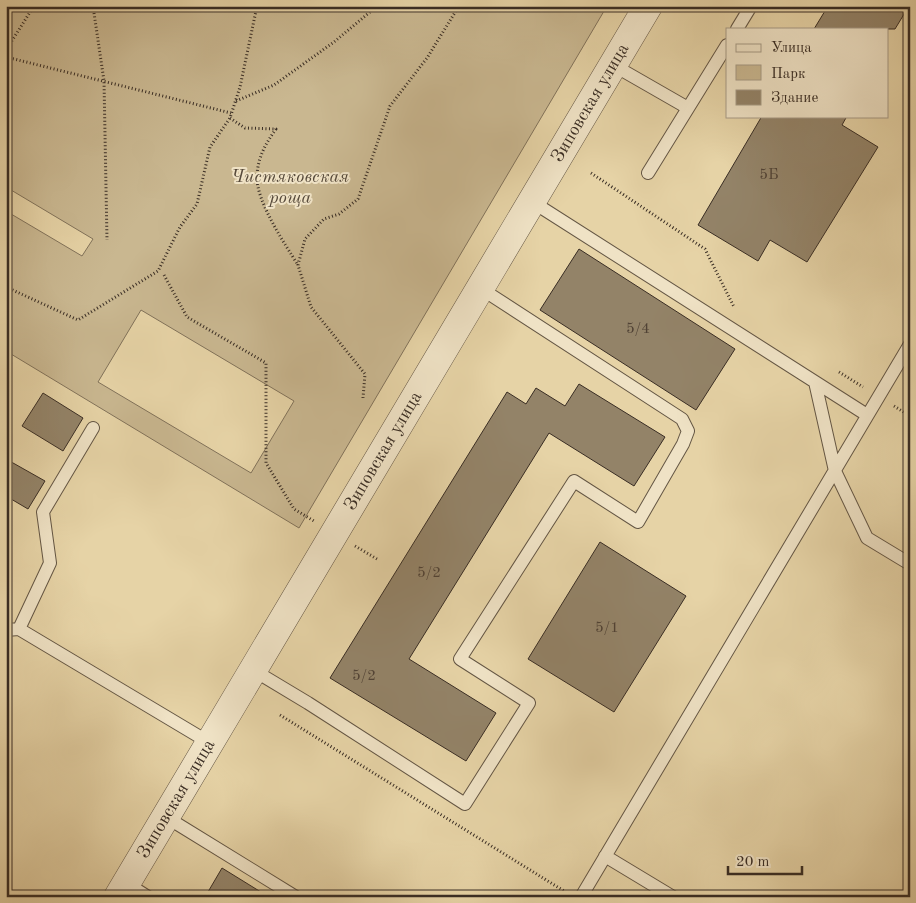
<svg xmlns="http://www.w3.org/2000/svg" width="916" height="903" viewBox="0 0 916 903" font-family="'Old Standard TT',serif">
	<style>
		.green { fill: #c9b790; stroke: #81725a; fill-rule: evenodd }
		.building { fill: #938368; stroke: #392d24 }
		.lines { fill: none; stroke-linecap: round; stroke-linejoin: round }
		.service-casing { stroke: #645644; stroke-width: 14 }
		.tertiary-casing { stroke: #645644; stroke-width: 29 }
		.path { stroke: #392d24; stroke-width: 3; stroke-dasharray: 1 2.5; stroke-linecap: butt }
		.service { stroke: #efe2c5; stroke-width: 12 }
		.tertiary { stroke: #efe2c5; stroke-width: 28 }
		.labels { text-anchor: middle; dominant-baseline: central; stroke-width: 4; stroke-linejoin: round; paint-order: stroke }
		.number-label { font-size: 15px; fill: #504235 }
		.street-label { font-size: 18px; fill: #392d24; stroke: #efe2c5 }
		.park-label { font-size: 18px; font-style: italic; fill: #56493a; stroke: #efe2c5 }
	</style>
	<rect width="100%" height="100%" fill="#e6d3a6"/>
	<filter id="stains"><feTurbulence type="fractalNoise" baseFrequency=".004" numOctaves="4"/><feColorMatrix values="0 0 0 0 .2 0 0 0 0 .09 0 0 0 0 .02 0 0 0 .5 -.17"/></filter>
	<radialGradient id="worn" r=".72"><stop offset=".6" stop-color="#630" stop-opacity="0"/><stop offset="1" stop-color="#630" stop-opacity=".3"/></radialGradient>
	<path class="green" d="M6,6h601l-308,522 -293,-177v-140l76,45 11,-17 -87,-52zM141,310l153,91 -43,72 -153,-91z"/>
	<path class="building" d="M828,6h81l-14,23h-81z
		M762,116h85l-5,9 36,22 -71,115 -37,-22 -12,21 -60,-36z
		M579,249l156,100 -39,61 -156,-100z
		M579,384l86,53 -31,49 -85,-53 -140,226 87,54 -30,48 -136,-83 177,-286 19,12 10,-16 29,18z
		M43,393l40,25 -20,33 -41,-25z
		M6,459l39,22 -17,28 -22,-13z
		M600,542l86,54 -72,116 -86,-53z
		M222,868l47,29h-64z"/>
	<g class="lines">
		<defs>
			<path id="service" d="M737,29l14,-23
				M613,65l75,43
				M648,173l79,-128
				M531,201l336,214
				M815,382l20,89 32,67 43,26
				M19,629l31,-66 -7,-51 50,-84
				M6,630l13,-1 191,114
				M253,670l55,33 157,101 64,-101 -69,-44 114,-178 64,41 45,-78 5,-13 -6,-12 -202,-131
				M166,817l130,80
				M605,856l68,41
				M126,883l22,14
				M581,897l329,-553"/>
			<g id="tertiary">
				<path id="s1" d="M118,897l530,-891"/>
			</g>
		</defs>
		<use href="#service" class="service-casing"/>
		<use href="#tertiary" class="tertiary-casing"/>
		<path class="path" d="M93,6l11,75 3,159
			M6,50l28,-44
			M6,57l225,56
			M236,101l38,-16 60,-43 43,-36
			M230,118l15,10 31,1c-10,14 -18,28 -19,46 -2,25 28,69 41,90
			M591,173l114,76 29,58
			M164,275l23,42 79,46v100l28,46 20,12
			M6,287l72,33 80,-49 22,-44 17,-23 13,-57 20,-29 10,-31 17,-81
			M839,372l24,15
			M363,398l2,-24 -54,-67 -13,-42 7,-26 19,-20 15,-5 19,-15 32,-93 37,-48 32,-52
			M894,406l16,10
			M910,529l-2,3 2,2
			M355,546l22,13
			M280,715l284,176"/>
		<use href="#service" class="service"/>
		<use href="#tertiary" class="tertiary"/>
	</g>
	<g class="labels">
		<g class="number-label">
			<text x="769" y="175">5Б</text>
			<text x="638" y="329">5/4</text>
			<text x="429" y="573">5/2</text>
			<text x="607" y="628">5/1</text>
			<text x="364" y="676">5/2</text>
		</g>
		<g class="street-label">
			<text stroke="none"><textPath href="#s1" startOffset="924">Зиповская улица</textPath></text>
			<text stroke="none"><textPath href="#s1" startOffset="519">Зиповская улица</textPath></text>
			<text stroke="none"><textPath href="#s1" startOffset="114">Зиповская улица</textPath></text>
		</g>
		<g class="park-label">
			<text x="290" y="177">Чистяковская<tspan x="290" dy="21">роща</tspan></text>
		</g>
	</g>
	<rect width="916" height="903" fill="none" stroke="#e6d3a6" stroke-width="25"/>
	<rect x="8" y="8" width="901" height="888" fill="none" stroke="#392d24" stroke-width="2.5"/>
	<rect x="12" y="12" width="891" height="878" fill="none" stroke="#392d24"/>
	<rect x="726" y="28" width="162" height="90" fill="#efe2c5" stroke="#a69a85"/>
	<rect x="736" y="44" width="25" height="8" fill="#efe2c5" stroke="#a69a85"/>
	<text x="771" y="52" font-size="15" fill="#392d24">Улица</text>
	<rect x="736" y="65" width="25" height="15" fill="#c9b790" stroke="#a69a85"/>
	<text x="771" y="78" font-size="15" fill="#392d24">Парк</text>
	<rect x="736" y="90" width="25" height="15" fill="#938368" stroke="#a69a85"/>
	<text x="771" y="102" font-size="15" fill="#392d24">Здание</text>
	<path d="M728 866v8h74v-8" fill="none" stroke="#392d24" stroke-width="2.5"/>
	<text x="736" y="866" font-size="15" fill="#392d24" stroke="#efe2c5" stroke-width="4" paint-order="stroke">20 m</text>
	<rect width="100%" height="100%" filter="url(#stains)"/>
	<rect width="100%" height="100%" fill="url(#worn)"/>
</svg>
